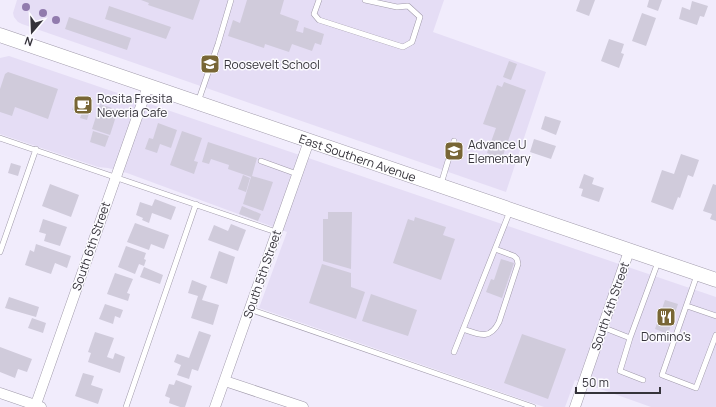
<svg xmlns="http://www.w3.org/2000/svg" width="716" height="407" viewBox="0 0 716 407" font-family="Manrope,sans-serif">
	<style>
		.built { fill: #e5ddf5 }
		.building { fill: #d0cbdb }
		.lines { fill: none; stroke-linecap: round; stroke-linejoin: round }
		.service-casing { stroke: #a09aaa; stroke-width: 6 }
		.minor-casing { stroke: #a09aaa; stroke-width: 11 }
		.secondary-casing { stroke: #a09aaa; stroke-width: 15 }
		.service { stroke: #fff; stroke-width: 5 }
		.minor { stroke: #fff; stroke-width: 10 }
		.secondary { stroke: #fff; stroke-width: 14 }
		.tree { fill: #917bad }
		.labels { text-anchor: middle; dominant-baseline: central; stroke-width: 3; stroke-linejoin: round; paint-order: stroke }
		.poi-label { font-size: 12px; fill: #35333a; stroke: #fcfbff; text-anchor: start }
		.street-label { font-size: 12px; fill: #35333a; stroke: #fcfbff }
	</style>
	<rect width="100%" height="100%" fill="#f1ecfc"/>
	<path class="built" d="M17,0h427l-11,32 113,40 -40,120 -484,-168 -4,-2 -4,-5 -1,-4z
		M9,56l707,241v110h-65l-76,-27 -10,27h-21l-285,-99 28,-76 -160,-59 -19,-5 -10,-1 -98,-33v-76z"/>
	<path class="building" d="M141,0h59l-7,20 -45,-15 1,-2z
		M247,0h37l-4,14 19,7 -3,10 7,2 1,-6 20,7 -3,11 -6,-2 -3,8 -20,-7 -3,8 -24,-8 -1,4 -36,-12 5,-16 7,3z
		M580,0h15l-6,16 -13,-5z
		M649,0h13l-4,11 -11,-4z
		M692,1l16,5 -4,11 -4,-1 -3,9 -18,-6 3,-12 8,3z
		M109,6l62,21 -5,12 -61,-20z
		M642,13l14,5 -10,28 -14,-5z
		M69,17l62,21 -4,12 -62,-21z
		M609,39l15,5 -3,9 3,1 -5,14 -18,-7z
		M509,61l8,3 -6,16 -8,-3z
		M8,72l50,17 -10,30 -33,-12 -3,9 -12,-4v-23l5,-15z
		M504,82l22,8 -26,74 -12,-4 2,-6 -3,-1 9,-25 -13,-4 14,-39 5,2z
		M77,95l16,5 -6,20 -7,-2 2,-5 -10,-3z
		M100,104l18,6 -8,25 -18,-6z
		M545,116l16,5 -5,14 -15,-6z
		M158,123l19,7 -6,18 -11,-4 -3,9 -12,-4 4,-11 4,1z
		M93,131l16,5 -4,11 -15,-5z
		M182,131l20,7 -8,23 4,1 -4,12 -24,-9z
		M534,139l22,7 -5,13 -21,-7z
		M208,142l49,16 -5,18 21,6 -10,29 -20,-7 8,-27 -23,-8 1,-4 -18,-6 -2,5 -7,-2z
		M681,154l18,6 -6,17 -5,-2 -8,23 -2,-1 -5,13 -22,-8 11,-32 12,4z
		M11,163l10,3 -3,10 -10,-3z
		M584,174l10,4 -2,6 12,4 -5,14 -18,-6 2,-7 -4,-1z
		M243,175l7,3 -4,14 -8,-3z
		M50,184l29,11 -8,22 -29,-11z
		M713,184l3,1v36l-6,-2 2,-5 -9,-3z
		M155,199l21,8 -5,13 -19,-7 -3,10 -7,-3 1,-2 -7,-3 4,-13 12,4z
		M242,206l19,8 -3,7 -19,-7z
		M328,212h24l-1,57 -28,-8v-42h5z
		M415,217l31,10 -3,8 12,4 -14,41 -48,-17 15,-44 6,2z
		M43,219l24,8 -7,19 -16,-5 2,-7 -7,-2z
		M135,223l34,12 -5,14 -13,-5 -2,6 -22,-8z
		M231,224l15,6 -8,21 -30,-11 6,-15 14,6z
		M36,244l35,12 -4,12 -12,-5 -4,11 -26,-9 5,-15 4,2z
		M126,246l20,7 -2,6 2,1 -2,6 -5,-2 -4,10 -17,-7z
		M219,251l16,6 -8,27 -17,-6z
		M501,259l13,4 -12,35 -16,-6 5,-13 3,1z
		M322,264l29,9v14l14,5 -9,27 -47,-16z
		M144,267l19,8 -3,9 -20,-7z
		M115,273l18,6 -6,14 3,1 -2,7 -21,-7z
		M192,280l15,6 -5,14 17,5 -6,20 -22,-7 7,-22 -10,-3z
		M371,294l46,16 -9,26 -46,-15z
		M9,297l30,10 -3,10 -31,-9z
		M665,300l13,4 -10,30 -13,-5z
		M105,304l18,6 -3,8 -5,-2 -2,8 -14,-5z
		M32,318l14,5 -3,10 -15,-5z
		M199,331l12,4 -13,36 -6,-2 -3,10 -12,-4 4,-10 -7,-3 3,-8 12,4z
		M95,332l19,6 -7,19 6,2 2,-6 10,4 -5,16 -32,-11 3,-9 -3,-1z
		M522,334l44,15 -18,50 -44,-16z
		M0,347l32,12 -5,13 -9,-3 -3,9 -15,-6z
		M83,373l11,3 -3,9 12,4 -5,15 -23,-8z
		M176,380l16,6 -7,21h-5l-11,-4 1,-5 -5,-2 4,-12 5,1z"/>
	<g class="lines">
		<defs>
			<path id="service" d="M319,0l-5,14 5,6 84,27 9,-5 8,-25 -12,-11 -11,1 -32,-7
				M198,102l20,-58 13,-44
				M0,138l276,94
				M261,161l36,13
				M441,184l13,-43
				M0,252l36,-103
				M697,275l-35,100 34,13 20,-53
				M687,306l29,10
				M249,309l284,98
				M602,327l28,11 28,-76
				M463,329c17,6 27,11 36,-7l19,-58 -1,-5 -3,-3 -19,-7
				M630,338l-10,33 23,9
				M454,352l56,-141
				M126,407l70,-203"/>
			<path id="minor" d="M225,381l78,26
				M0,393l41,14
				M35,407l113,-321
				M215,407l94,-266
				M575,407l54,-156"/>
			<g id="secondary">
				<path id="s1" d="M0,35l716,245"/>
			</g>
		</defs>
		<use href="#service" class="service-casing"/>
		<use href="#minor" class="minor-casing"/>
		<use href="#secondary" class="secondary-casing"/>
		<use href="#service" class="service"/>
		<use href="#minor" class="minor"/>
		<use href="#secondary" class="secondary"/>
	</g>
	<g class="tree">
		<circle cx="26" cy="7" r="4"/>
		<circle cx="43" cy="13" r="4"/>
		<circle cx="56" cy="20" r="4"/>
	</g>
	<defs>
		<symbol id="school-square" viewBox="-11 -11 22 22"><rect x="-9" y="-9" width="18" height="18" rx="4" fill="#786635" stroke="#fcfbff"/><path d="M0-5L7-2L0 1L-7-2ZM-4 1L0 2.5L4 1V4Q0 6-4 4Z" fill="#fff"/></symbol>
		<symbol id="cafe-square" viewBox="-11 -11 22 22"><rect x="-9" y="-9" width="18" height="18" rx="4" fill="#786635" stroke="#fcfbff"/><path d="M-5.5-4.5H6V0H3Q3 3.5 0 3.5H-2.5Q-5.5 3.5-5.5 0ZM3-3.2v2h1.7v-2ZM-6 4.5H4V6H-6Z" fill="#fff"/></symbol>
		<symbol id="restaurant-square" viewBox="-11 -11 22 22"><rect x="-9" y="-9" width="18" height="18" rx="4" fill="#786635" stroke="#fcfbff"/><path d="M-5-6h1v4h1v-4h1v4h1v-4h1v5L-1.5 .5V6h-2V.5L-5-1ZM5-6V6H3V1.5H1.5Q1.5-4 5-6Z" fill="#fff"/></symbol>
	</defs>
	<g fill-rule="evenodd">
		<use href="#school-square" x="199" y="53" width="22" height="22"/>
		<use href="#cafe-square" x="72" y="94" width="22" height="22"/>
		<use href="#school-square" x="443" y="140" width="22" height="22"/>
		<use href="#restaurant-square" x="655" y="306" width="22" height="22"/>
	</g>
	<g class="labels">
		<g class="poi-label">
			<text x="224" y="64">Roosevelt School</text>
			<text x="97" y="98">Rosita Fresita<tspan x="97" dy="14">Neveria Cafe</tspan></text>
			<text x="468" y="144">Advance U<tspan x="468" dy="14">Elementary</tspan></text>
			<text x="666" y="336" text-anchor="middle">Domino's</text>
		</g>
		<g class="street-label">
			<text stroke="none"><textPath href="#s1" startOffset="378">East Southern Avenue</textPath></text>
			<text transform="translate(91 246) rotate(-71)">South 6th Street</text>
			<text transform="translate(262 274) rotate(-71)">South 5th Street</text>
			<text transform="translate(610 306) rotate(-71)">South 4th Street</text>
		</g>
	</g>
	<g transform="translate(32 32) rotate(199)" stroke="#fcfbff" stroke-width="3" paint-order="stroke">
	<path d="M0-3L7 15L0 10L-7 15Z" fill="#35333a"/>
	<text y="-6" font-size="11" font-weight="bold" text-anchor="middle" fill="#35333a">N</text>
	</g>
	<path d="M576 387v6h84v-6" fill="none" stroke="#35333a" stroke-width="2"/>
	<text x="582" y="387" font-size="12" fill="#35333a" stroke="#fcfbff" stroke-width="3" paint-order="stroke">50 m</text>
</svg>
